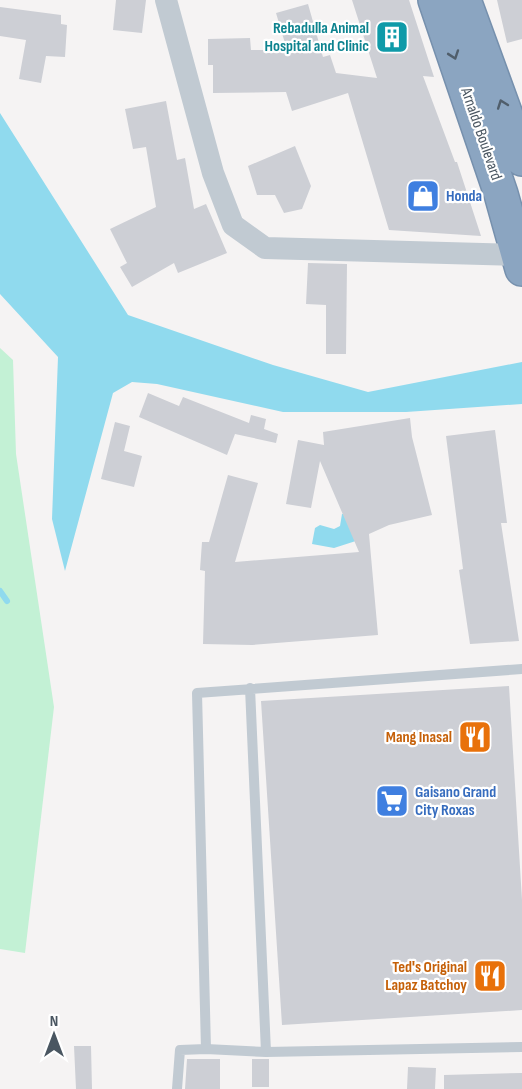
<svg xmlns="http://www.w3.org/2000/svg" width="522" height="1089" viewBox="0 0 522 1089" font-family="'Sofia Sans Condensed',sans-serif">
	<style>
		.green { fill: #c3f1d5 }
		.water { fill: #90daee }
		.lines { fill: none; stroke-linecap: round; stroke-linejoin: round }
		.stream { stroke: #90daee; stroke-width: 6 }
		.building { fill: #cdcfd5 }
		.highway-casing { stroke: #7690ad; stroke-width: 36 }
		.lane { stroke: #c1cad2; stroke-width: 10 }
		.street { stroke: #c1cad2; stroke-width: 22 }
		.highway { stroke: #8ba5c1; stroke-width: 33 }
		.oneway { stroke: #505e6b }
		.labels { text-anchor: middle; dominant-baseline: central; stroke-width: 4.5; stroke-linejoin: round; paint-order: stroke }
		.culture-label { font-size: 16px; font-weight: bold; fill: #0d838f; stroke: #fff; text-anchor: end }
		.street-label { font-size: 16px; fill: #4a5661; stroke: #fff }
		.shop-label { font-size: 16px; font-weight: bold; fill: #366cbe; stroke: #fff; text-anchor: start }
		.food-label { font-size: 16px; font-weight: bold; fill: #c56008; stroke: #fff; text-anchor: end }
	</style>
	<rect width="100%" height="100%" fill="#f5f3f3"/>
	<path class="green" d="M0,348l13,12 3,94 38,253 -29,246 -25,-4z"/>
	<path class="water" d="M0,113l128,202 145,50 95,27 154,-30v42l-116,8h-123l-126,-28 -25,-2 -19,11 -48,178 -13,-52 6,-162 -58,-63z
		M349,513l13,26 -28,9 -22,-4 3,-16 5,-3 14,4 6,-3 2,-12z"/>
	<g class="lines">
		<path class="stream" d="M0,591l7,10"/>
	</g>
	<path class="building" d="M116,0h30l-4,33 -29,-3z
		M352,0h57l25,77 -11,-1 32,86h2l24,74 -92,-6 -41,-137 -56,18 -6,-19 -73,1v-28h-5v-26l42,-1 1,12h36l-11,-37 32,-9 15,53 7,-2 6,18 41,5z
		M497,0h25v39l-15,4z
		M0,7l61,8v9l6,1 -2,32 -19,-1 -5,27 -22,-4 7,-39 -26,-4z
		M166,101l11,59 8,-2 9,51 12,-5 21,49 -49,20 -4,-10 -42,24 -12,-20 7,-4 -17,-34 46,-22 -10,-60 -13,2 -8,-40z
		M295,146l16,40 -9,23 -18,4 -9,-18h-18l-9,-29z
		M308,263l39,1 -1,90h-20v-49l-20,-1z
		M148,393l31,13 4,-9 66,26 2,-8 15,4 -2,10 14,5 -2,9 -41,-9 -8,21 -88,-38z
		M410,418l2,19 20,78 -43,10 -20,9 9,101 -126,10 -49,-1 2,-73 -5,-1 2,-28h7l19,-67 30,8 -23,79 124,-10 -39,-91 -9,47 -25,-4 12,-64 26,5 -1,-13z
		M115,422l15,4 -6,25 18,5 -8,31 -33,-8z
		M495,430l12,93h-6l18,118 -49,3 -11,-74 4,-1 -17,-133z
		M509,686l13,214v110l-240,15 -21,-324z
		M74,1046h17l1,43h-16z
		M187,1059h33v30h-35z
		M252,1059h17v28h-17z
		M408,1067l28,1 -1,21h-28z
		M522,1073v16h-78v-14z"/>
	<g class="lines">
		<defs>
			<path id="highway" d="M435,0l66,194 21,75
				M464,0l58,159"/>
		</defs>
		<use href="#highway" class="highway-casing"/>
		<path class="lane" d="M522,669l-325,24 9,356 60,3 256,-5
			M250,688l16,364
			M177,1089l3,-39 26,-1"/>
		<path class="street" d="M166,0l47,173 20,52 32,23 257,7"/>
		<use href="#highway" class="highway"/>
	</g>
	<defs><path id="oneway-chevron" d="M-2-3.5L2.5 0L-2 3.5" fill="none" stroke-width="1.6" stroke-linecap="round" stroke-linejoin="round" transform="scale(1.5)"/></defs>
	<g class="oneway">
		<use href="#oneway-chevron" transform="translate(454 55) rotate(71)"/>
		<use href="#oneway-chevron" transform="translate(502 104) rotate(-110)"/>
	</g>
	<defs>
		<symbol id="building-square" viewBox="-11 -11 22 22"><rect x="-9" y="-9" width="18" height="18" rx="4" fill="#0f9aa8" stroke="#fff"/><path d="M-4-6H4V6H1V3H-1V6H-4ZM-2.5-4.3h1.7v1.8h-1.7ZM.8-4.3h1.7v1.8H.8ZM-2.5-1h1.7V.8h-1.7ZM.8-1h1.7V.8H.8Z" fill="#fff"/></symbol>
		<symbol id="shop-square" viewBox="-11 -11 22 22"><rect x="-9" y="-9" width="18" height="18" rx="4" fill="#3f7fe0" stroke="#fff"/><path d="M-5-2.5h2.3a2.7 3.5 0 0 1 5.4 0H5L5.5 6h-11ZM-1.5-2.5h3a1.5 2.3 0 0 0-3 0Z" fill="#fff"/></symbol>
		<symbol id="restaurant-square" viewBox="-11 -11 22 22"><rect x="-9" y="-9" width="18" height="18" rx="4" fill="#e8710a" stroke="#fff"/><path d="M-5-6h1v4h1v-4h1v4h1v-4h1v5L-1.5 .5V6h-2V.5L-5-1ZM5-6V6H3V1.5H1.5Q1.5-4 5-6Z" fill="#fff"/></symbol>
		<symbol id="supermarket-square" viewBox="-11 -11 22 22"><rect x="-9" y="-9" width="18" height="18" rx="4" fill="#3f7fe0" stroke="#fff"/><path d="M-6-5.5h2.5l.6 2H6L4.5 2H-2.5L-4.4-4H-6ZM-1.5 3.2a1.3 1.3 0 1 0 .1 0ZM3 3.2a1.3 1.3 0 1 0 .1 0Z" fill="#fff"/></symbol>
	</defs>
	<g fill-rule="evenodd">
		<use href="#building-square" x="373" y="18" width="38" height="38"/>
		<use href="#shop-square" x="404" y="177" width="38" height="38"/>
		<use href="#restaurant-square" x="456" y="718" width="38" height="38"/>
		<use href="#supermarket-square" x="373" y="782" width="38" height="38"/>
		<use href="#restaurant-square" x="471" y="957" width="38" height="38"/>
	</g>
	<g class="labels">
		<g class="culture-label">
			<text x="369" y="28">Rebadulla Animal<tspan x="369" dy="18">Hospital and Clinic</tspan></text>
		</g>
		<g class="street-label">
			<text transform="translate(481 134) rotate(71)">Arnaldo Boulevard</text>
		</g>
		<g class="shop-label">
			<text x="446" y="196">Honda</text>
			<text x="415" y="792">Gaisano Grand<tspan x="415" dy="18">City Roxas</tspan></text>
		</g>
		<g class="food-label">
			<text x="452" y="737">Mang Inasal</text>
			<text x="467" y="967">Ted's Original<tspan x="467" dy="18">Lapaz Batchoy</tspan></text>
		</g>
	</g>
	<g transform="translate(54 1035)" stroke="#ffffff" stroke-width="4.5" paint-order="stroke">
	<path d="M0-4.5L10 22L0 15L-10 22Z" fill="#4a5661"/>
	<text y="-9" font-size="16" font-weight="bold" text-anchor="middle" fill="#4a5661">N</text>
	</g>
</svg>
